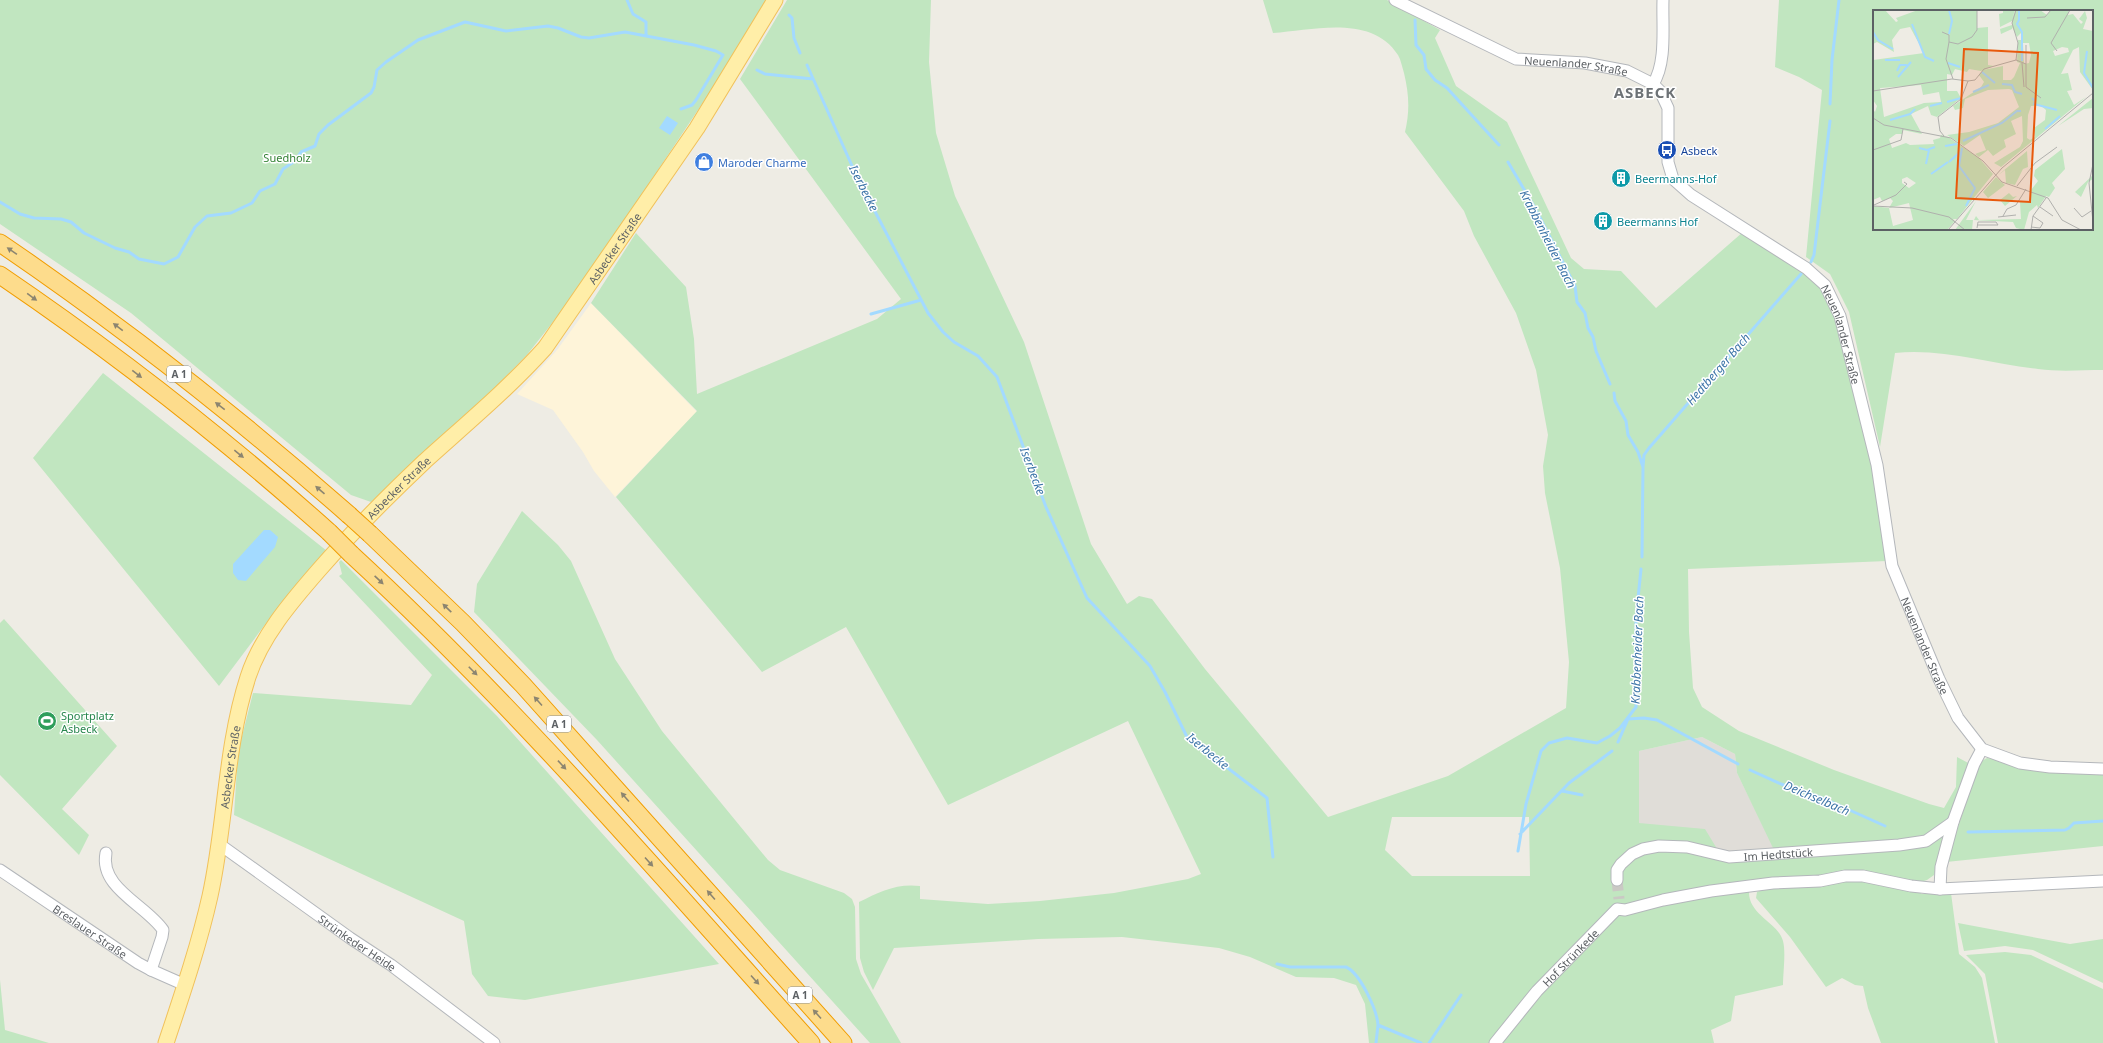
<svg xmlns="http://www.w3.org/2000/svg" width="2103" height="1043" viewBox="0 0 2103 1043" font-family="'Noto Sans',sans-serif">
	<style>
		.commercial { fill: #fef4d9 }
		.industrial { fill: #e0ddd8 }
		.green { fill: #c1e6c0; fill-rule: evenodd }
		.water { fill: #a3daff }
		.lines { fill: none; stroke-linecap: round; stroke-linejoin: round }
		.stream { stroke: #a3daff; stroke-width: 3 }
		.minor-tunnel { stroke: #cac9c4; stroke-width: 11; stroke-dasharray: 11 5.5; stroke-linecap: butt }
		.minor-casing { stroke: #b4b7bb; stroke-width: 13 }
		.major-casing { stroke: #f1c15a; stroke-width: 17 }
		.highway-casing { stroke: #f19d01; stroke-width: 19 }
		.minor { stroke: #fff; stroke-width: 11 }
		.major { stroke: #ffeea8; stroke-width: 15 }
		.highway { stroke: #fddc8c; stroke-width: 17 }
		.highway-bridge-casing { stroke: #f19d01; stroke-width: 19; stroke-linecap: butt }
		.highway-bridge { stroke: #fddc8c; stroke-width: 17 }
		.oneway { fill: #8c8570 }
		.labels { text-anchor: middle; dominant-baseline: central; stroke-width: 3; stroke-linejoin: round; paint-order: stroke }
		.shield { fill: #fff; stroke: #8d9092; stroke-width: 1 }
		.shield-label { font-size: 10px; font-weight: bold; fill: #5c6064 }
		.street-label { font-size: 11px; fill: #5c6064; stroke: #fff }
		.transit-label { font-size: 11px; fill: #164399; stroke: #fff; text-anchor: start }
		.park-label { font-size: 11px; fill: #348335; stroke: #fff }
		.shop-label { font-size: 11px; fill: #366cbe; stroke: #fff; text-anchor: start }
		.culture-label { font-size: 11px; fill: #0d838f; stroke: #fff; text-anchor: start }
		.leisure-label { font-size: 11px; fill: #27864d; stroke: #fff; text-anchor: start }
		.water-label { font-size: 12px; font-style: italic; fill: #3d75a8; stroke: #fff }
		.district-label { font-size: 15px; font-weight: bold; letter-spacing: 1px; fill: #6d7276; stroke: #fff }
		.inset-river { fill: none; stroke: #a3daff; stroke-width: 2 }
		.inset-road { fill: none; stroke: #b0b0ad; stroke-width: 1 }
		.view { fill: #e8590c; fill-opacity: 0.15; stroke: #e8590c; stroke-width: 2 }
		.inset-edge { fill: none; stroke: #5c6064; stroke-width: 2 }
	</style>
	<rect width="100%" height="100%" fill="#eeece4"/>
	<path class="commercial" d="M591,303l106,109 -82,85 -21,-26 -11,-19 -30,-42 -36,-16 40,-44z"/>
	<path class="industrial" d="M1702,737l33,17 2,19 37,75 -55,4 -80,-29v-72z"/>
	<path class="green" d="M0,0h766l-40,68 -150,225 -50,63 -47,48 -108,98 -20,-7 -220,-182 -131,-89z
		M787,0h144l-2,62 7,71 19,63 69,146 67,202 36,60 12,-8 13,3 53,70 123,148 120,-41 118,-68 3,-46 -9,-94 -15,-75 -2,-27 5,-31 -12,-65 -20,-57 -42,-77 -10,-25 -59,-79c5,-21 4,-38 -1,-59 -2,-6 -3,-13 -6,-18 -26,-41 -85,-25 -125,-22l-10,-33h124l53,30 -5,8 21,48 51,36 64,136 13,11 37,2 35,37 87,-76c25,14 53,29 74,50 9,9 14,23 19,35l34,132 11,83 6,29 -199,8 1,63 4,56 9,19 37,24 95,39 95,34 15,4 12,-21 1,-30 15,8 -38,110 -7,5 -13,4 -53,-11 -112,18c-1,24 29,31 34,50 3,11 0,32 0,44l-48,11 -4,25 -20,9 3,13h-215l42,-52 56,-53 -5,-5 -101,110h-122l-4,-39 -9,-19 -22,-7 -38,-1 -46,-20 -31,-9 -97,-11 -84,2 -144,9 -21,42 -9,-18 -4,-14 -1,-56c20,-10 38,-19 61,-16v13l68,5 52,-3 74,-8 74,-14 13,-5 -73,-153 -180,84 -102,-178 -84,45 -146,-175 81,-86 -106,-108 45,-70 50,54 8,52 3,55 180,-75 24,-20 -161,-220zM1702,737l33,17 2,19 36,75 -54,4 -14,-23 -66,-6v-72zM1392,817h137l1,59h-118l-27,-26z
		M1779,0h324v370c-21,0 -44,2 -65,-1 -47,-5 -95,-21 -143,-16l-15,94 -31,-135 -19,-38 -24,-17 16,-167 -23,-13 -24,-10zM1874,11h218v218h-218z
		M103,373l224,178 -60,71 -48,64 -186,-228z
		M522,511l36,34 13,16 44,98 47,72 106,129 12,10 64,23 8,6 3,8 1,52 5,15 40,69h-31l-273,-303 -123,-128 3,-28z
		M341,560l156,156 222,248 -194,36 -37,-4 -16,-22 -8,-53 -230,-106 4,-63 15,-59 158,12 21,-30 -93,-99 3,-2 -3,-12z
		M4,619l113,127 -55,63 27,26 -10,20 -79,-80v-152z
		M1987,758l116,14v74l-157,16 34,-100z
		M1854,878l60,11 8,5 29,-1 8,61 16,13 7,11 13,65h-114l-13,-35 -5,-22 -8,-1 -13,-7 -16,9 -36,-50 -34,-39 1,-6 8,-3z
		M1958,923l112,21 33,-5v44l-70,-33 -28,-4 -41,5z
		M2005,952l26,3 72,34v54h-105l-13,-69 -19,-19z
		M0,980l5,50 44,13h-49z"/>
	<path class="water" d="M667,116l11,7 -8,12 -11,-7z
		M264,530h6l8,7 -3,10 -29,34 -8,-1 -5,-7v-9z"/>
	<g class="lines">
		<path class="stream" d="M627,0l6,14 13,8v13
			M789,15l3,3 2,20 6,15
			M1415,20l1,25 8,10 2,14 9,11 12,8 52,57
			M807,65l50,112 71,136 15,19 11,10 24,14 19,21 49,130 41,91 63,68 15,26 22,45 80,61 6,59
			M757,70l8,4 48,5
			M1830,104l2,-44 7,-60
			M1508,162l27,46 40,78 2,16 8,11 3,15 5,9 3,14 14,33
			M0,202l20,12 14,4 27,1 10,3 13,11 31,15 14,4 10,7 25,5 14,-7 17,-30 12,-11 24,-3 21,-10 8,-12 15,-7 8,-15 12,-8 6,-9 14,-6 4,-12 9,-9 43,-32 3,-6 3,-17 9,-8 32,-22 47,-18 41,9 42,-5 10,2 23,9 8,1 36,-6 69,13 22,6 7,4 -27,45 -4,5 -11,4
			M1811,262l3,-7 16,-134
			M871,314l50,-14
			M1614,393l1,8 11,20 2,14 10,17 5,15 -1,90
			M1643,467l1,-12 5,-7 152,-174
			M1618,742l10,-23 16,-1 13,2 81,44
			M1750,770l31,14 44,15 60,27
			M1562,791l20,4
			M1968,832l97,-2 4,-2 5,-5 29,-2
			M1520,834l49,-51 43,-32
			M1518,851l8,-47 15,-53 8,-8 18,-5 30,5 13,-7 10,-8 16,-21v-89l5,-49
			M1277,964l13,3h56c14,6 31,43 32,58
			M1376,1043l2,-18 43,18
			M1429,1043l32,-48"/>
		<path class="minor-tunnel" d="M1617,880l2,19"/>
		<defs>
			<g id="minor">
				<path id="s1" d="M1395,0l121,59 69,4 42,8 26,13 7,7 8,17v54l5,17 18,16 115,73 19,17 15,31 37,149 15,101 47,113 19,39 24,31 38,14 30,4 53,2"/>
				<path d="M1653,84c14,-21 9,-59 10,-84"/>
				<path d="M1982,749l-8,15 -21,58 -12,45 -1,22 163,-8"/>
				<path id="s2" d="M219,844l131,94 41,27 103,78"/>
				<path d="M106,853c-7,35 40,52 57,77l-1,7 -11,33"/>
				<path id="s3" d="M0,870l138,93 13,7 34,15"/>
				<path id="s4" d="M1617,880v-10l4,-6 11,-10 11,-5 16,-3 28,1 42,10 170,-12 27,-4 27,-19"/>
				<path id="s5" d="M1495,1043l42,-52 80,-82 8,1 38,-10 48,-9 62,-8 47,-2 25,-5h18l48,10 29,3"/>
			</g>
			<g id="major">
				<path id="s6" d="M166,1043c16,-48 33,-98 44,-147 16,-72 15,-148 38,-219 13,-40 43,-75 70,-106 34,-39 70,-75 107,-110 41,-37 83,-72 120,-113l152,-220 78,-128"/>
			</g>
			<path id="highway" d="M0,243c122,83 239,175 349,272
				M0,275c115,78 225,164 329,257
				M370,534l93,89 60,62 320,358
				M351,554c165,152 310,322 460,489"/>
		</defs>
		<use href="#minor" class="minor-casing"/>
		<use href="#major" class="major-casing"/>
		<use href="#highway" class="highway-casing"/>
		<use href="#minor" class="minor"/>
		<use href="#major" class="major"/>
		<use href="#highway" class="highway"/>
		<defs>
			<path id="highway-bridge" d="M349,515l21,19
				M329,532l22,22"/>
		</defs>
		<use href="#highway-bridge" class="highway-bridge-casing"/>
		<use href="#highway-bridge" class="highway-bridge"/>
	</g>
	<defs><path id="oneway-solid" d="M-6-.8H1V-3.2L6.5 0L1 3.2V.8H-6Z"/></defs>
	<g class="oneway">
		<use href="#oneway-solid" transform="translate(12 251) rotate(-146)"/>
		<use href="#oneway-solid" transform="translate(32 297) rotate(36)"/>
		<use href="#oneway-solid" transform="translate(118 327) rotate(-143)"/>
		<use href="#oneway-solid" transform="translate(137 374) rotate(38)"/>
		<use href="#oneway-solid" transform="translate(220 406) rotate(-142)"/>
		<use href="#oneway-solid" transform="translate(239 454) rotate(39)"/>
		<use href="#oneway-solid" transform="translate(320 490) rotate(-139)"/>
		<use href="#oneway-solid" transform="translate(379 580) rotate(43)"/>
		<use href="#oneway-solid" transform="translate(447 608) rotate(-136)"/>
		<use href="#oneway-solid" transform="translate(473 671) rotate(45)"/>
		<use href="#oneway-solid" transform="translate(538 701) rotate(-132)"/>
		<use href="#oneway-solid" transform="translate(562 765) rotate(47)"/>
		<use href="#oneway-solid" transform="translate(625 797) rotate(-131)"/>
		<use href="#oneway-solid" transform="translate(649 862) rotate(48)"/>
		<use href="#oneway-solid" transform="translate(711 895) rotate(-131)"/>
		<use href="#oneway-solid" transform="translate(755 980) rotate(48)"/>
		<use href="#oneway-solid" transform="translate(817 1014) rotate(-132)"/>
	</g>
	<defs>
		<symbol id="bus-disc" viewBox="-11 -11 22 22"><circle r="9.5" fill="#1a4fb4" stroke="#fff"/><path d="M-5-6H5V4H4V6H2V4H-2V6H-4V4H-5ZM-3.5-4V0h7V-4ZM-3.5 1.2v1.5H-2V1.2ZM2 1.2v1.5H3.5V1.2Z" fill="#fff"/></symbol>
		<symbol id="shop-disc" viewBox="-11 -11 22 22"><circle r="9.5" fill="#3f7fe0" stroke="#fff"/><path d="M-5-2.5h2.3a2.7 3.5 0 0 1 5.4 0H5L5.5 6h-11ZM-1.5-2.5h3a1.5 2.3 0 0 0-3 0Z" fill="#fff"/></symbol>
		<symbol id="building-disc" viewBox="-11 -11 22 22"><circle r="9.5" fill="#0f9aa8" stroke="#fff"/><path d="M-4-6H4V6H1V3H-1V6H-4ZM-2.5-4.3h1.7v1.8h-1.7ZM.8-4.3h1.7v1.8H.8ZM-2.5-1h1.7V.8h-1.7ZM.8-1h1.7V.8H.8Z" fill="#fff"/></symbol>
		<symbol id="stadium-disc" viewBox="-11 -11 22 22"><circle r="9.5" fill="#2e9e5b" stroke="#fff"/><path d="M0-5a6.5 5 0 1 0 0 10a6.5 5 0 1 0 0-10ZM-3.5-1.8h7v3.6h-7Z" fill="#fff"/></symbol>
	</defs>
	<g fill-rule="evenodd">
		<use href="#bus-disc" x="1656" y="139" width="22" height="22"/>
		<use href="#shop-disc" x="693" y="151" width="22" height="22"/>
		<use href="#building-disc" x="1610" y="167" width="22" height="22"/>
		<use href="#building-disc" x="1592" y="210" width="22" height="22"/>
		<use href="#stadium-disc" x="36" y="710" width="22" height="22"/>
	</g>
	<g class="labels">
		<g class="shield">
			<rect x="167" y="366" width="24" height="16" rx="3"/>
			<rect x="547" y="716" width="24" height="16" rx="3"/>
			<rect x="788" y="987" width="24" height="16" rx="3"/>
		</g>
		<g class="shield-label">
			<text x="179" y="374">A 1</text>
			<text x="559" y="724">A 1</text>
			<text x="800" y="995">A 1</text>
		</g>
		<g class="street-label">
			<text stroke="none"><textPath href="#s1" startOffset="195">Neuenlander Straße</textPath></text>
			<text stroke="none"><textPath href="#s6" startOffset="944">Asbecker Straße</textPath></text>
			<text stroke="none"><textPath href="#s1" startOffset="614">Neuenlander Straße</textPath></text>
			<text stroke="none"><textPath href="#s6" startOffset="620">Asbecker Straße</textPath></text>
			<text stroke="none"><textPath href="#s1" startOffset="938">Neuenlander Straße</textPath></text>
			<text stroke="none"><textPath href="#s6" startOffset="284">Asbecker Straße</textPath></text>
			<text stroke="none"><textPath href="#s4" startOffset="181">Im Hedtstück</textPath></text>
			<text stroke="none"><textPath href="#s3" startOffset="109">Breslauer Straße</textPath></text>
			<text stroke="none"><textPath href="#s2" startOffset="170">Strünkeder Heide</textPath></text>
			<text stroke="none"><textPath href="#s5" startOffset="114">Hof Strünkede</textPath></text>
		</g>
		<g class="transit-label">
			<text x="1681" y="150">Asbeck</text>
		</g>
		<g class="park-label">
			<text x="287" y="157">Suedholz</text>
		</g>
		<g class="shop-label">
			<text x="718" y="162">Maroder Charme</text>
		</g>
		<g class="culture-label">
			<text x="1635" y="178">Beermanns-Hof</text>
			<text x="1617" y="221">Beermanns Hof</text>
		</g>
		<g class="leisure-label">
			<text x="61" y="715">Sportplatz<tspan x="61" dy="13">Asbeck</tspan></text>
		</g>
		<g class="water-label">
			<text transform="translate(864 188) rotate(63)">Iserbecke</text>
			<text transform="translate(1548 239) rotate(63)">Krabbenheider Bach</text>
			<text transform="translate(1718 369) rotate(-49)">Hedtberger Bach</text>
			<text transform="translate(1033 471) rotate(69)">Iserbecke</text>
			<text transform="translate(1637 650) rotate(-88)">Krabbenheider Bach</text>
			<text transform="translate(1208 751) rotate(39)">Iserbecke</text>
			<text transform="translate(1817 798) rotate(23)">Deichselbach</text>
		</g>
		<g class="district-label">
			<text x="1645" y="92">ASBECK</text>
		</g>
	</g>
	<g transform="translate(1873 10)">
		<rect width="220" height="220" fill="#eeece4"/>
		<path d="M0,0h12l11,12 2,-1 -2,-3 22,-8h59v18l11,-1v38l6,1 -13,5 -12,-2 -2,3 -12,-3 -3,6 -5,-1v17h10l4,7 -24,19 -6,-2 -3,-9 -17,8 11,20 -19,-4 -1,4h-6l-7,5 3,9 14,-5 4,2 24,-1 -1,-4 7,-2 1,-3 7,2 31,21 14,16 -36,45h-4l2,2 -8,9h-74v-24l16,2 4,-7 -3,-3 -8,3 -2,-4 -7,3v-91l2,3 2,-6 -4,-6v-40l51,-7 -14,-26 -10,2 -8,11 2,12 -17,-10 -4,2zM48,75l2,10 16,-3 2,10 -17,1 -40,14 -4,-29zM34,167l9,6 -7,5 -7,-5v-4zM36,193l4,17 -20,6 -4,-18zM130,0l12,1 -3,7 4,-8h24l7,5 4,-5h18l-1,5 5,-1 8,10 2,-2 -4,-3 6,-8 2,7 -4,11 10,2v59l-13,-18 -1,-25 -6,3 -12,24 7,-1 4,17 -5,1 7,14 12,-8 -85,70 -7,-4 26,-16 3,-6 -1,-25 -11,5 5,13 -12,6 2,7 -13,9 -5,-6 -9,7 -4,-3 11,-4 -6,-15 -16,11 -17,-11 22,-3 29,-9 21,-16 -7,-17 -3,-1 -21,1 -23,9 -2,9 -8,2 -2,-4 28,-19 3,-5 -5,-7 4,-5 20,-4v14h8l3,-3 6,-14 -3,-1 1,-22h3v-7l-4,4 -5,-10v2l-11,5 -1,-5 12,-4v-4l-12,6 -1,-13 4,-1zM150,33h6l2,12 -2,8 -5,1zM189,37l6,1 1,4 -14,4 -2,-5zM167,95l6,5 -1,10 -11,8 1,9 -5,3 -3,-2 1,-23 3,-9zM220,88v10l-9,1 -26,17zM189,139l3,20 -13,14 3,5 -6,9 -3,-1 -8,12 -1,-3 -8,7 -5,18 -8,-2 -3,-6 -40,-2 -1,10h-17l21,-29 -10,19h8l2,-4 3,4 42,-1 -1,-17h9l2,-12 7,-9 -4,-5 1,-6zM154,141l1,16 -5,2 -8,16 -9,-2 -1,-13 -8,6zM220,165v4l-5,3 -7,15 -6,-5zM123,167l9,8 -17,13 -5,-6zM136,183l4,4 4,-1 -12,10 -5,-6z" fill="#c1e6c0" fill-rule="evenodd"/>
		<path class="inset-river" d="M76,0l3,11 -3,13M146,0v10l-2,4 5,8v29M39,14l13,33 9,4M0,22l5,8 15,9M214,41l-3,22 9,15M12,50h15M75,53l12,4M24,61l3,-6h7M109,62l13,11M25,67l13,-15M129,74l10,1 3,7 7,2M100,82l16,-7M159,88l3,3 -1,3 23,6M74,92l14,-4M57,96l12,-3M17,110l20,-6 5,-5M172,119l15,-13M90,131l39,-18 15,-12h4M72,136l12,-2M46,138l8,2 8,-3M89,138l-3,18 16,22 -9,18M76,152l11,-10M53,154l3,-14M58,164l17,-12"/>
		<path class="inset-road" d="M154,8l18,-1 6,-7M69,22l7,3v7M184,41l-6,-8 19,-33M143,50l10,4v-19M149,53l2,24M153,54v23l15,11M80,69l-7,-20 3,-17 9,2 14,-7 5,-7v-20M0,81l79,-12 16,2M0,108l11,7 67,13 32,23 19,21 46,16 14,22 19,10M71,126l-4,-5 -2,-14 23,-18 7,-18 7,-1 9,-11 32,-9 2,-17 -6,-20 4,-13M0,140l28,-10 2,-11M144,176l18,-23 22,-16M1,195l22,-10 11,-11 -3,-2M0,196l39,2 37,9 16,13M167,197l13,9M201,198l8,9 9,-6M130,206l4,-7 9,-4 10,-16M125,207l18,-2M220,212l-4,-39 4,-19M158,217l9,1 3,-5 -10,-7M104,218l1,-6h18l2,3h-21M75,220l54,-62 91,-75M158,220l2,-14 13,-18"/>
		<path class="view" d="M91,39l74,4 -8,149 -74,-4z"/>
		<rect width="220" height="220" class="inset-edge"/>
	</g>
</svg>
